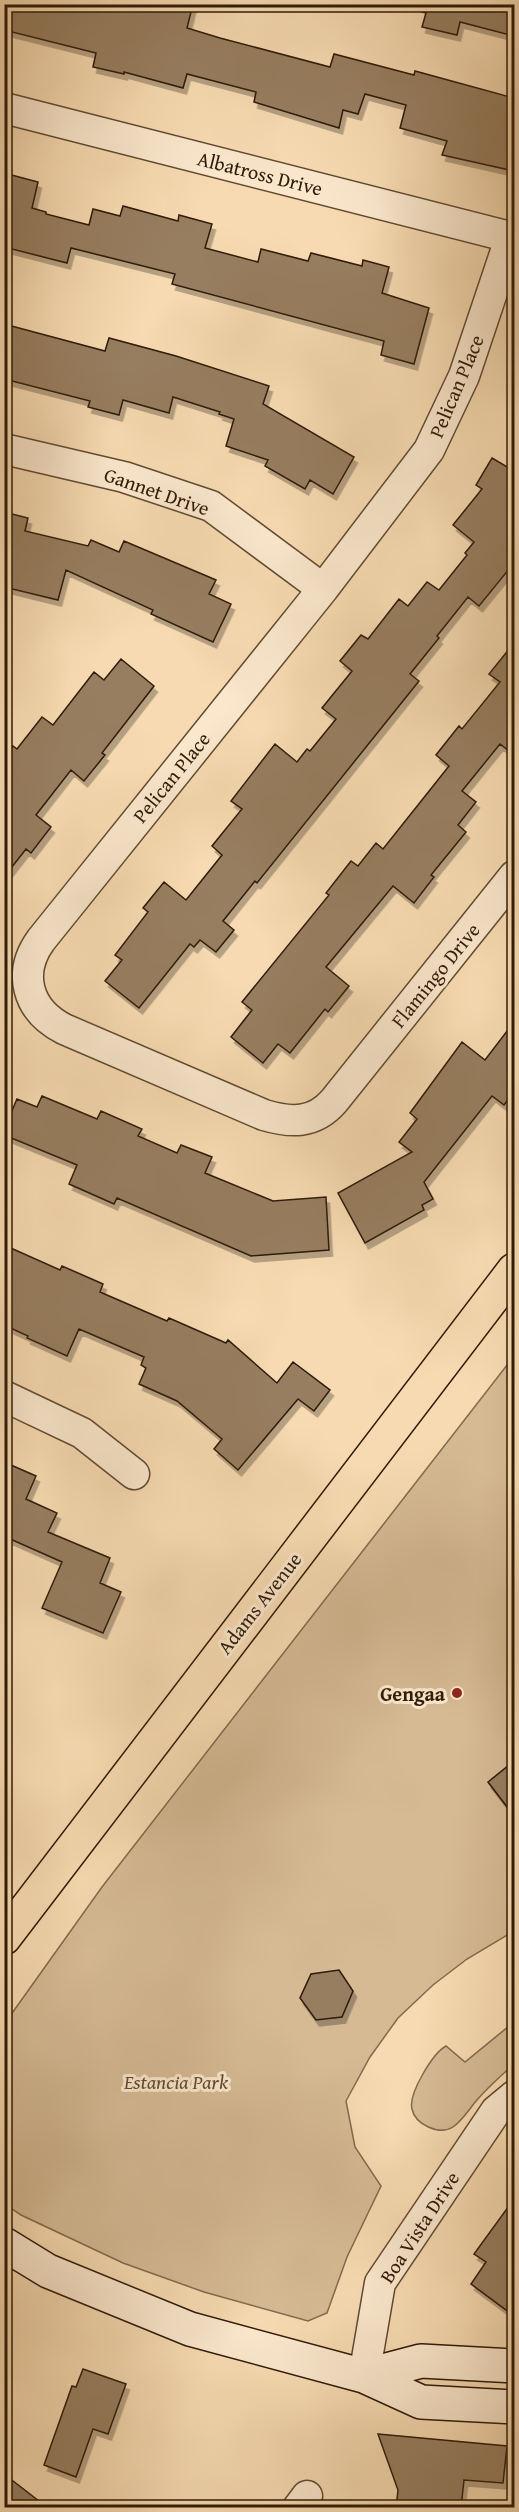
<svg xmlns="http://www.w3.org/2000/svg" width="519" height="2512" viewBox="0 0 519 2512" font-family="'Gentium Book Plus',serif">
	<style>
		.green { fill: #d5ba94; stroke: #826a4e; stroke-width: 1.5 }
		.building { fill: #977e60; stroke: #2f1b08; stroke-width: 1.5; filter: url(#shadow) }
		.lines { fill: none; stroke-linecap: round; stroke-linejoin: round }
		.street-casing { stroke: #614b32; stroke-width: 33 }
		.secondary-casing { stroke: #2f1b08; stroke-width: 36 }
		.primary-casing { stroke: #2f1b08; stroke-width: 36 }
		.street { stroke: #fae7cc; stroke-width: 30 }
		.secondary { stroke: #fae7cc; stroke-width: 33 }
		.primary { stroke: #f7dab1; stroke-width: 33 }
		.poi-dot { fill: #8f2418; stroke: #fae7cc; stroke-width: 2 }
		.labels { text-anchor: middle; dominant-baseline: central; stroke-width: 6; stroke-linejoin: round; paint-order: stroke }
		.street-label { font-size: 20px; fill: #2f1b08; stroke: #fae7cc }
		.poi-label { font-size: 20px; font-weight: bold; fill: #2f1b08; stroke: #fae7cc; text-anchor: end }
		.park-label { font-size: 20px; font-style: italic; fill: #614b32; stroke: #fae7cc }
	</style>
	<defs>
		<filter id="shadow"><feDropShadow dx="3.5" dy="6" stdDeviation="0" flood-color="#0004"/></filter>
	</defs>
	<rect width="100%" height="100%" fill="#f7dab1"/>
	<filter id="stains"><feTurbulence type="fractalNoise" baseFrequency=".00333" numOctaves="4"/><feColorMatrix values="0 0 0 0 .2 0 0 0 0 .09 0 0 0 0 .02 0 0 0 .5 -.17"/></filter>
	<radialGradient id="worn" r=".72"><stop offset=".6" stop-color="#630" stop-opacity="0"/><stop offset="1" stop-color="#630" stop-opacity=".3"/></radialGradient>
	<path class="green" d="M514,1356v575l-47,28 -34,26 -35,33 -28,39 -24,44 9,46 26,39 -34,71 -20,56 -19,8 -104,-29 -81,-29 -102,-48 -16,-11v-181l97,-136z
		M514,2022v42c-12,11 -26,23 -37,36 -7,8 -15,21 -24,27 -14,9 -38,-3 -41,-18 -4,-15 21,-56 34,-63l19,16z"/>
	<path class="building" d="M4,4h132l19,5 1,-5h37l-6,24 33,10 110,29 4,-13 80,21 1,-4 99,27v73l-72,-16 5,-14 -47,-13 6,-23 -41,-11 -7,20 -15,-4 -4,18 -85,-26 2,-10 -69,-18 -4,14 -59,-16v2l-31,-7 3,-14 -92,-23z
		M423,4h91v32l-54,-14 -3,13 -35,-8 4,-14 -4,-1z
		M4,173l34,9 -6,26 14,4v2l43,11 4,-16 27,7 3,-10 55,15 1,-6 33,9 -7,24 53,14 3,-13 47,12 3,-8 51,13 1,-6 26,7 -7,26 47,15 -15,56 -33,-9 3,-14 -212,-57 3,-10 -104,-26 -4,15 -63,-16z
		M4,324l101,27 4,-13 67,18 93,30 -6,18 91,53 -21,37 -23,-14 -5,9 -40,-23 3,-6 -42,-14 8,-27 -15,-5 1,-2 -47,-15 -4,16 -46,-13 -4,15 -31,-8 2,-6 -86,-22z
		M492,458l22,13v92l-35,43 -11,-9 -31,39 2,2 -29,36 9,7 -162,202 -2,-2 -32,40 11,9 -18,22 -16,-12 -6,7 -4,-3 -51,64 -34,-27 17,-21 -7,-5 33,-43 -5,-4 21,-26 22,18 36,-45 -10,-9 30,-37 -11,-8 44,-57 22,18 10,-13 3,2 26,-32 -14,-11 30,-37 -12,-10 21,-26 7,4 31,-40 9,7 19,-24 12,8 28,-35 -2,-2 9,-11 -21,-17 29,-36 -6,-4z
		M4,512l24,6 -3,13 63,15 3,-6 28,12 5,-11 92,39 -7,14 22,10 -18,38 -62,-28 2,-4 -87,-40 -8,30 -54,-13z
		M514,643v112l-14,-11 -38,47 14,11 -18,23 8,7 -35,43 3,2 -20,26 -21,-17 -67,81 23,19 -21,26 -3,-3 -35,44 -12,-9 -15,19 -32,-26 21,-27 -10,-8 87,-107 -3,-2 25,-32 7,5 18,-23 7,6 66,-83 -13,-11 23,-29 3,3 38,-47 -11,-8z
		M121,659l33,27 -52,67 3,2 -21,26 -13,-11 -35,45 15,12 -20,26 -5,-4 -22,28v-120l9,-11 4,3 25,-32 11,8 41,-53 10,8z
		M514,1022v70l-10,13 -12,-9 -68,86 9,17 -11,6 2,5 -59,33 -27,-50 74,-41 -13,-10 18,-23 -7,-6 52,-71 23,18z
		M42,1096l55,23 4,-8 41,18 -4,7 39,17 4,-8 31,12 -7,16 68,28 53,-4 3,53 -78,6 -134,-58 -3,6 -45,-20 8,-19 -73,-30v-6l13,-30 20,8z
		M4,1245l56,25 2,-4 41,18 -3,8 67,29 2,-3 57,25 2,-3 49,43 16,-21 37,28 -16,21 -16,-12 -60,71 -24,-21 8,-10 -45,-38 -38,-17 7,-16 -5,-3 3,-8 -65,-28 -12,27 -40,-18 1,-2 -24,-11z
		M4,1462l32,14 -10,23 31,14 -9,19 62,26 -10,25 21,9 -18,41 -61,-25 20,-46 -54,-24 -4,9z
		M514,1761v55l-26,-34z
		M339,1970l14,21 -11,26 -26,3 -16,-22 11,-24z
		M514,2199v117l-43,-32 15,-22 -12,-8z
		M83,2369l43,15 -18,50 -15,-5 -17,48 -32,-12 28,-79 4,1z
		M378,2434l129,12 -4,37 -39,-3 -3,28h-65l2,-18z
		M4,2474l44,34h-44z"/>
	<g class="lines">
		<defs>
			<path id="street" d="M4,108l510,130
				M511,236l-47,140 -35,74 -106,139 -282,351c-24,33 -14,70 23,89l200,86c27,8 50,9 70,-14l180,-225
				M4,449l120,28 87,29 112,83
				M4,1396l78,37 52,41
				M364,2376l16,-93 116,-172 18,-15
				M298,2508l9,-12"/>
			<path id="secondary" d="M4,2244l44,27 142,58 174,47 57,26 93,5
				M364,2376l57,-15 93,5"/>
			<path id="primary" d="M4,1938l510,-668"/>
		</defs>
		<use href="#street" class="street-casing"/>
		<use href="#secondary" class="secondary-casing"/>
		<use href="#primary" class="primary-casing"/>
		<use href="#street" class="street"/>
		<use href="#secondary" class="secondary"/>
		<use href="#primary" class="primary"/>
	</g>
	<circle class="poi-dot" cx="457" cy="1693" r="6"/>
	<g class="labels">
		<g class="street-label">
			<text transform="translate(260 173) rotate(14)">Albatross Drive</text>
			<text transform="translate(456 386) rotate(-67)">Pelican Place</text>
			<text transform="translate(157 491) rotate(19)">Gannet Drive</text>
			<text transform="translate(171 777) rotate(-51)">Pelican Place</text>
			<text transform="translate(435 975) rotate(-51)">Flamingo Drive</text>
			<text transform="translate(259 1603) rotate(-52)">Adams Avenue</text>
			<text transform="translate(419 2227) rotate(-57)">Boa Vista Drive</text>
		</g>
		<g class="poi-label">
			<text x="445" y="1693">Gengaa</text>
		</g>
		<g class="park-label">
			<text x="176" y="2081">Estancia Park</text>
		</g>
	</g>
	<rect width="519" height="2512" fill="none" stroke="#f7dab1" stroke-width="24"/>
	<rect x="6" y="6" width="507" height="2500" fill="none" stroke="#2f1b08" stroke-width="3"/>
	<rect x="12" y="12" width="495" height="2488" fill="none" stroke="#2f1b08" stroke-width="1.5"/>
	<rect width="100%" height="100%" filter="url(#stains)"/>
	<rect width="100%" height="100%" fill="url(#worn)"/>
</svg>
